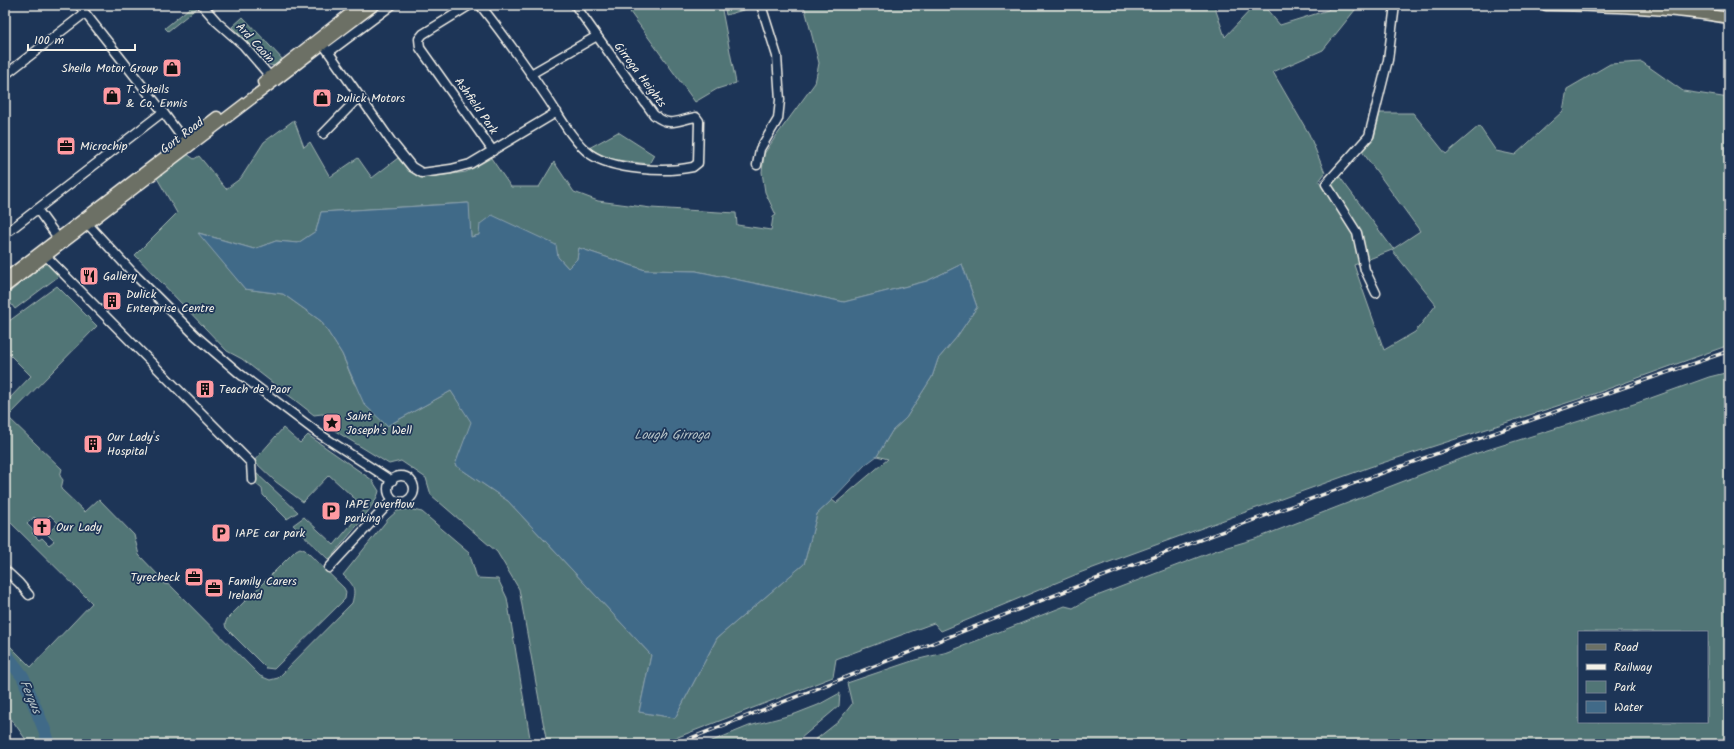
<svg xmlns="http://www.w3.org/2000/svg" width="1734" height="749" viewBox="0 0 1734 749" font-family="Kalam,sans-serif">
	<style>
		.green { fill: #517576; stroke: #a2b3af; fill-rule: evenodd }
		.water { fill: #416a88; stroke: #89a0ae }
		.lines { fill: none; stroke-linecap: round; stroke-linejoin: round }
		.river { stroke: #416a88; stroke-width: 13 }
		.minor-casing { stroke: #f4f1e8; stroke-width: 11 }
		.major-casing { stroke: #f4f1e8; stroke-width: 13 }
		.minor { stroke: #1d3557; stroke-width: 8 }
		.major { stroke: #6c7065; stroke-width: 10 }
		.rail-casing { stroke: #f4f1e8; stroke-width: 3.5 }
		.rail { stroke: #1d3557; stroke-width: 2; stroke-dasharray: 6; stroke-linecap: butt }
		.labels { text-anchor: middle; dominant-baseline: central; stroke-width: 3.5; stroke-linejoin: round; paint-order: stroke }
		.street-label { font-size: 12px; fill: #f4f1e8; stroke: #1d3557 }
		.poi-label { font-size: 12px; fill: #f4f1e8; stroke: #1d3557; text-anchor: start }
		.water-label { font-size: 13px; font-style: italic; fill: #b5c2c6; stroke: #1d3557 }
	</style>
	<rect width="100%" height="100%" fill="#1d3557"/>
	<filter id="ink" filterUnits="userSpaceOnUse"><feTurbulence type="fractalNoise" baseFrequency=".025" numOctaves="2"/><feDisplacementMap in="SourceGraphic" scale="8" xChannelSelector="R" yChannelSelector="G"/><feConvolveMatrix kernelMatrix="1 2 1 2 8 2 1 2 1" color-interpolation-filters="sRGB"/></filter>
	<g filter="url(#ink)">
		<path class="green" d="M193,5l4,3 -29,23 -3,-3z
			M377,5h10l-54,39h-4z
			M639,5h82l15,78 -19,6 -22,13 -65,-90z
			M724,5h31l2,1 -31,9z
			M804,5h410l11,32 30,-32h8l17,20 48,-15 5,-5h26l-36,45 -50,22 36,62 16,39 -6,8 10,16 2,-12 8,-9 54,73 27,-18 -59,-81 13,-12 6,-25h33l33,41 33,-28 17,25 19,4 48,-44 4,-22 43,-25 32,-2 41,29 46,7v247l-138,50 -221,72 -78,28 -210,77 -141,59 -7,-8 -98,36 -3,18 -173,67h-113l-28,-155 -22,-37 -66,-57 -5,-17 -25,-17 -12,3 -57,-35 1,-12 -11,-3 -8,1 -72,-56 -15,-8 -92,-96 42,-42 -20,-35 30,-24 7,5 5,-3 27,33 15,-11 23,-36 30,-22 10,27 6,-5 20,35 28,-19 14,20 26,-20 10,12 9,6 14,1 35,-5 25,-14 20,29h28l15,-25 20,30 24,9 53,7 85,5 1,12 34,5 2,-13 3,-2 -11,-23 -3,-20 2,-18 10,-15 41,-56 4,-20zM468,203l3,34 8,-2 79,22 10,11 9,-9 2,-11 66,22 51,1 148,31 83,-21 35,-17 15,43 -21,31 -18,21 -6,18 -26,41 -14,13 -15,25 11,3 -52,44 -4,-3 -15,14 -13,50 -87,74 -42,80 -36,-6 12,-57 -143,-154 -53,-36 17,-43 -21,-31 -64,35 -33,-43 -12,-29 -21,-33 -38,-27 -38,-5 -46,-56 55,16 22,-8 22,2 18,-12 5,-19zM1392,250l44,55 -21,27 -31,18 -30,-85z
			M243,17l41,44c-7,5 -10,6 -17,3l-35,-37z
			M618,132l36,23 -5,9 -40,-5 -20,-11z
			M45,263l4,2 10,11 -44,33 -10,-13z
			M57,286l40,40 -89,91 54,52 -2,7 3,4 -2,9 24,23 14,-13 35,36 5,20 21,22 4,7 6,1 90,91 10,4 8,-2 74,-75c4,-15 2,-18 -9,-28l45,-56 9,-8 12,-2 13,3 47,40 8,26 21,1 9,19 24,146h-502l-24,-34v-69l26,26 61,-64 -87,-86v-119l3,2 23,-24 -26,-26v-26zM50,515l8,8 -11,11 7,7 -5,4 -7,-7 -3,2 -7,-7 2,-2 -7,-7 7,-7 7,7z
			M1729,372v372h-919l28,-22 14,-18 -5,-21 68,-23 33,-8 117,-46 8,2 16,-9 128,-49 38,-11 216,-84 166,-52 72,-26zM1579,632h128v90h-128z
			M283,428l17,15 8,-8 64,45 7,11c-3,16 -39,54 -50,69l-36,-35 11,-8 30,28 31,-37 -36,-33 -26,27 -27,-20 -22,-21z
			M255,472l43,40 -11,7 -24,-24 -1,-6 -7,-6z
			M300,548l5,2 39,38 2,4 -1,7 -71,70 -8,-1 -40,-40 -1,-4 2,-5 69,-69z
			M840,693l-1,13 -45,38h-89l44,-18 46,-12 23,-9z"/>
		<path class="water" d="M469,203l2,34 8,-2 1,-11 12,-9 64,30 2,12 10,11 9,-9 2,-11 66,22 51,1 148,31 83,-21 35,-17 15,43 -21,31 -18,21 -6,18 -26,41 -14,13 -15,25 -12,9 -33,35 -15,14 -13,50 -87,74 -42,80 -36,-6 12,-57 -143,-154 -53,-36 16,-43 -20,-31 -64,35 -23,-22 -22,-50 -21,-33 -38,-27 -38,-5 -47,-56 56,16 22,-8 22,2 18,-12 5,-19z"/>
		<g class="lines">
			<path class="river" d="M5,653l18,24 22,54 4,13"/>
			<defs>
				<path id="minor" d="M202,5l15,17 26,23 31,36
					M470,5l-47,29 -4,5 1,9 73,103
					M480,5c23,29 45,60 66,91 12,17 26,45 44,58 23,16 75,19 103,13l5,-4 1,-42 -3,-4c-19,3 -25,11 -42,-2l-57,-79
					M85,13l78,99
					M320,40l71,101 21,26 10,6 29,-4 19,-5 87,-52
					M329,52l63,-47
					M531,74l66,-38 -22,-31
					M5,75l80,-62 -6,-8
					M323,134l37,-38
					M757,165l3,-16 18,-30 2,-19 -3,-44 -16,-51
					M37,209l24,33
					M84,220l48,52 64,64 44,38 78,59 74,48
					M5,234l158,-122 25,34
					M43,253l208,210 1,17
					M1376,293l-11,-23 -8,-37 -31,-49 43,-48 19,-76 7,-55
					M388 489a13 13 0 1 1 26 0a13 13 0 1 1-26 0Z
					M329,568l64,-69
					M5,570l14,13 10,12"/>
				<path id="major" d="M1546,5c62,1 123,3 183,13
					M263,82l98,-77
					M5,279l212,-162
					M5,287l369,-282"/>
			</defs>
			<use href="#minor" class="minor-casing"/>
			<use href="#major" class="major-casing"/>
			<use href="#minor" class="minor"/>
			<use href="#major" class="major"/>
			<defs>
				<path id="rail" d="M676,744c138,-54 276,-109 415,-163 211,-81 424,-156 638,-230"/>
			</defs>
			<use href="#rail" class="rail-casing"/>
			<use href="#rail" class="rail"/>
		</g>
	</g>
	<defs>
		<symbol id="shop-square" viewBox="-11 -11 22 22"><rect x="-9" y="-9" width="18" height="18" rx="4" fill="#ff9aa2" stroke="#1d3557"/><path d="M-5-2.5h2.3a2.7 3.5 0 0 1 5.4 0H5L5.5 6h-11ZM-1.5-2.5h3a1.5 2.3 0 0 0-3 0Z" fill="#111"/></symbol>
		<symbol id="office-square" viewBox="-11 -11 22 22"><rect x="-9" y="-9" width="18" height="18" rx="4" fill="#ff9aa2" stroke="#1d3557"/><path d="M-6-3h4V-5.5h4V-3h4V5H-6ZM-1-4.5V-3h2v-1.5ZM-6 0V1H6V0Z" fill="#111"/></symbol>
		<symbol id="restaurant-square" viewBox="-11 -11 22 22"><rect x="-9" y="-9" width="18" height="18" rx="4" fill="#ff9aa2" stroke="#1d3557"/><path d="M-5-6h1v4h1v-4h1v4h1v-4h1v5L-1.5 .5V6h-2V.5L-5-1ZM5-6V6H3V1.5H1.5Q1.5-4 5-6Z" fill="#111"/></symbol>
		<symbol id="building-square" viewBox="-11 -11 22 22"><rect x="-9" y="-9" width="18" height="18" rx="4" fill="#ff9aa2" stroke="#1d3557"/><path d="M-4-6H4V6H1V3H-1V6H-4ZM-2.5-4.3h1.7v1.8h-1.7ZM.8-4.3h1.7v1.8H.8ZM-2.5-1h1.7V.8h-1.7ZM.8-1h1.7V.8H.8Z" fill="#111"/></symbol>
		<symbol id="sight-square" viewBox="-11 -11 22 22"><rect x="-9" y="-9" width="18" height="18" rx="4" fill="#ff9aa2" stroke="#1d3557"/><path d="M0-6L1.8-2.2L6-1.7L2.9 1.2L3.7 5.4L0 3.3L-3.7 5.4L-2.9 1.2L-6-1.7L-1.8-2.2Z" fill="#111"/></symbol>
		<symbol id="parking-square" viewBox="-11 -11 22 22"><rect x="-9" y="-9" width="18" height="18" rx="4" fill="#ff9aa2" stroke="#1d3557"/><path d="M-3.5-5.5H1a3.5 3.5 0 0 1 0 7H-1V5.5H-3.5ZM-1-3.4V-.6H.8a1.4 1.4 0 0 0 0-2.8Z" fill="#111"/></symbol>
		<symbol id="church-square" viewBox="-11 -11 22 22"><rect x="-9" y="-9" width="18" height="18" rx="4" fill="#ff9aa2" stroke="#1d3557"/><path d="M-1.2-6h2.4v3.5h3.3v2.4h-3.3V6h-2.4V-.1h-3.3v-2.4h3.3Z" fill="#111"/></symbol>
	</defs>
	<g fill-rule="evenodd">
		<use href="#shop-square" x="161" y="57" width="22" height="22"/>
		<use href="#shop-square" x="101" y="85" width="22" height="22"/>
		<use href="#shop-square" x="311" y="87" width="22" height="22"/>
		<use href="#office-square" x="55" y="135" width="22" height="22"/>
		<use href="#restaurant-square" x="78" y="265" width="22" height="22"/>
		<use href="#building-square" x="101" y="290" width="22" height="22"/>
		<use href="#building-square" x="194" y="378" width="22" height="22"/>
		<use href="#sight-square" x="321" y="412" width="22" height="22"/>
		<use href="#building-square" x="82" y="433" width="22" height="22"/>
		<use href="#parking-square" x="320" y="500" width="22" height="22"/>
		<use href="#church-square" x="31" y="516" width="22" height="22"/>
		<use href="#parking-square" x="210" y="522" width="22" height="22"/>
		<use href="#office-square" x="183" y="566" width="22" height="22"/>
		<use href="#office-square" x="203" y="577" width="22" height="22"/>
	</g>
	<g class="labels">
		<g class="street-label">
			<text transform="translate(255 43) rotate(47)">Ard Caoin</text>
			<text transform="translate(640 75) rotate(53)">Girroga Heights</text>
			<text transform="translate(476 106) rotate(55)">Ashfield Park</text>
			<text transform="translate(182 136) rotate(-37)">Gort Road</text>
		</g>
		<g class="poi-label">
			<text x="158" y="68" text-anchor="end">Sheila Motor Group</text>
			<text x="126" y="89">T. Sheils<tspan x="126" dy="14">&amp; Co. Ennis</tspan></text>
			<text x="336" y="98">Dulick Motors</text>
			<text x="80" y="146">Microchip</text>
			<text x="103" y="276">Gallery</text>
			<text x="126" y="294">Dulick<tspan x="126" dy="14">Enterprise Centre</tspan></text>
			<text x="219" y="389">Teach de Paor</text>
			<text x="346" y="416">Saint<tspan x="346" dy="14">Joseph's Well</tspan></text>
			<text x="107" y="437">Our Lady's<tspan x="107" dy="14">Hospital</tspan></text>
			<text x="345" y="504">IAPE overflow<tspan x="345" dy="14">parking</tspan></text>
			<text x="56" y="527">Our Lady</text>
			<text x="235" y="533">IAPE car park</text>
			<text x="180" y="577" text-anchor="end">Tyrecheck</text>
			<text x="228" y="581">Family Carers<tspan x="228" dy="14">Ireland</tspan></text>
		</g>
		<g class="water-label">
			<text x="672" y="435">Lough Girroga</text>
			<text transform="translate(30 697) rotate(67)">Fergus</text>
		</g>
	</g>
	<rect width="1734" height="749" fill="none" stroke="#1d3557" stroke-width="20"/>
	<rect x="10" y="10" width="1714" height="729" fill="none" stroke="#f4f1e8" stroke-width="1.5" filter="url(#ink)"/>
	<rect x="1578" y="631" width="130" height="92" fill="#1d3557" stroke="#738091"/>
	<rect x="1586" y="644" width="20" height="6" fill="#6c7065" stroke="#738091"/>
	<text x="1614" y="651" font-size="12" fill="#f4f1e8">Road</text>
	<rect x="1586" y="664" width="20" height="6" fill="#f4f1e8" stroke="#738091"/>
	<text x="1614" y="671" font-size="12" fill="#f4f1e8">Railway</text>
	<rect x="1586" y="681" width="20" height="12" fill="#517576" stroke="#738091"/>
	<text x="1614" y="691" font-size="12" fill="#f4f1e8">Park</text>
	<rect x="1586" y="701" width="20" height="12" fill="#416a88" stroke="#738091"/>
	<text x="1614" y="711" font-size="12" fill="#f4f1e8">Water</text>
	<path d="M28 44v6h107v-6" fill="none" stroke="#f4f1e8" stroke-width="2"/>
	<text x="34" y="44" font-size="12" fill="#f4f1e8" stroke="#1d3557" stroke-width="3" paint-order="stroke">100 m</text>
</svg>
